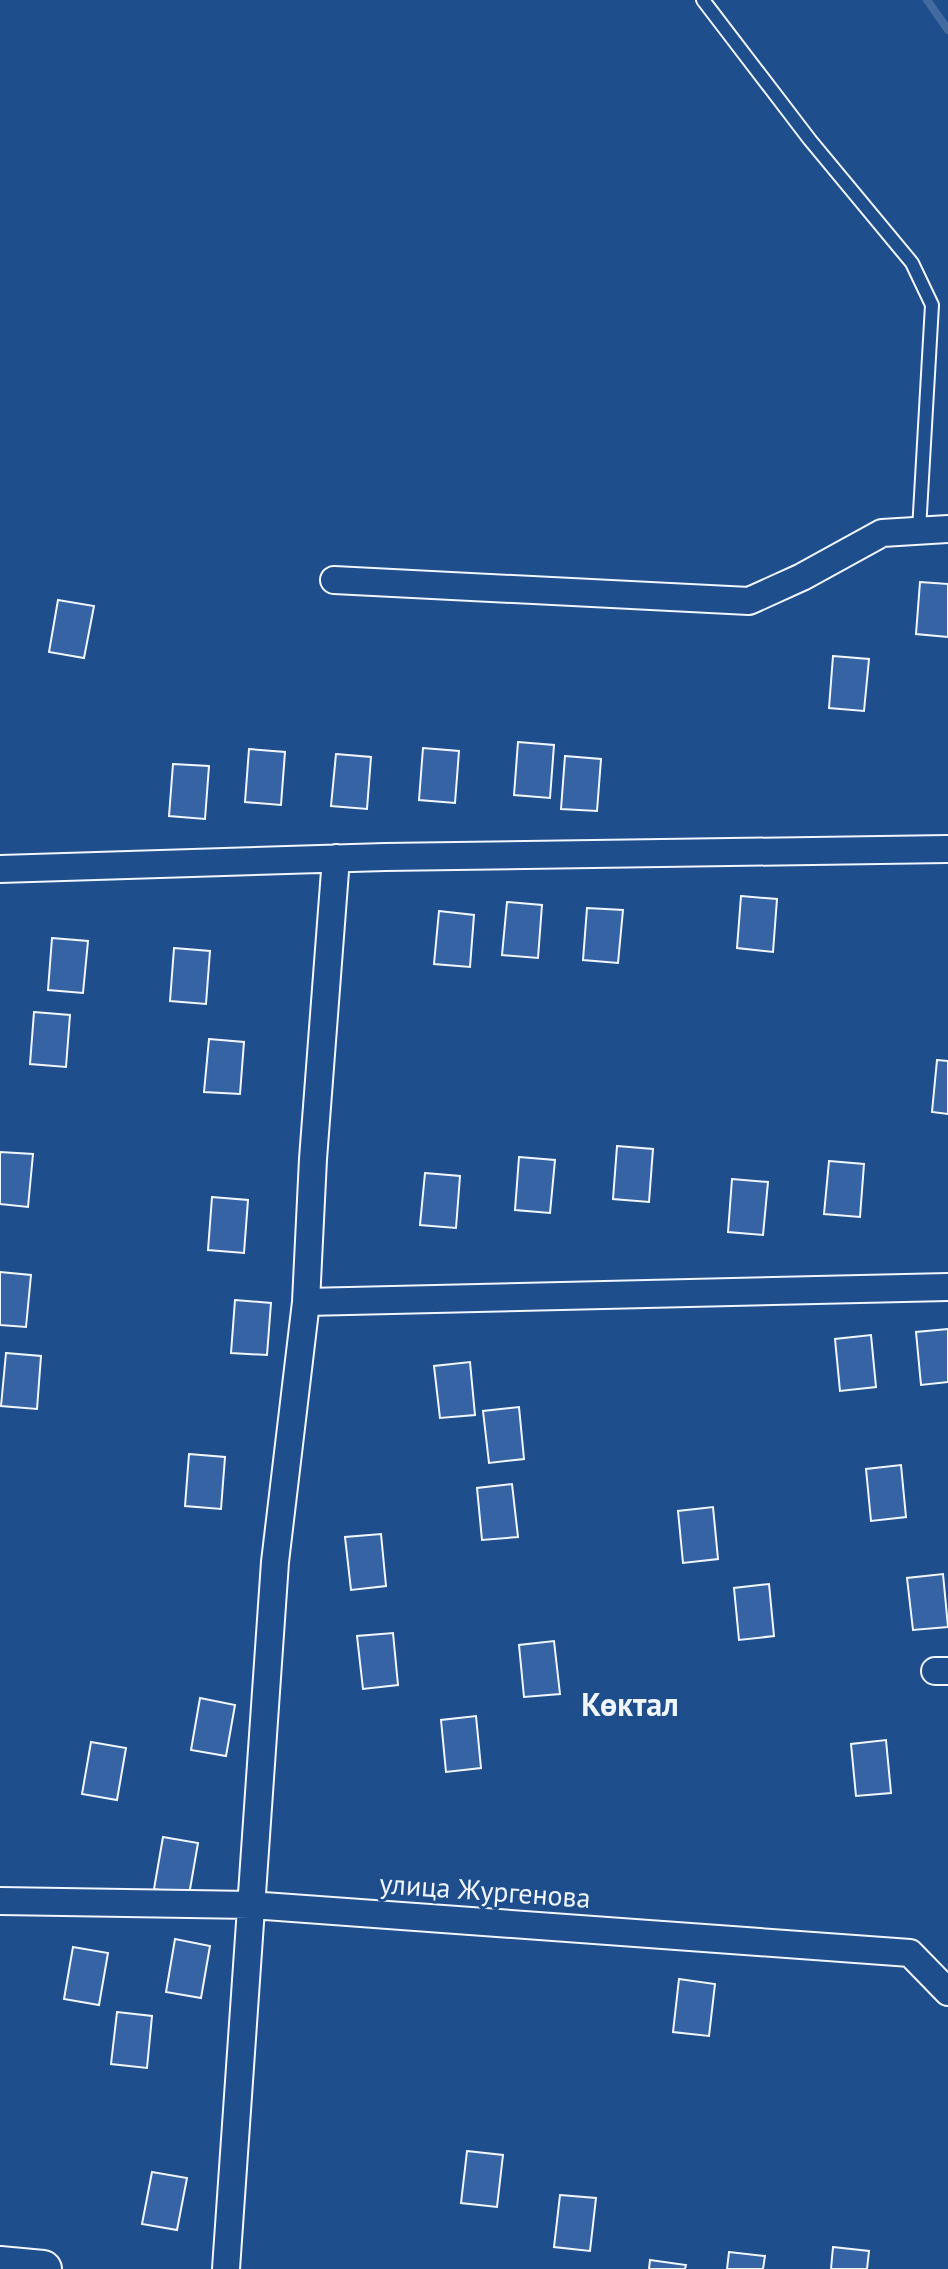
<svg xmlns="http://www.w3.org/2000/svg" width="948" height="2269" viewBox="0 0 948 2269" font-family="'PT Sans',sans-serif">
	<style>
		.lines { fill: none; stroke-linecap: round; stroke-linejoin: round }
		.stream { stroke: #446ba0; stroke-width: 8 }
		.building { fill: #3563a3; stroke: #f2f6ff; stroke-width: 2 }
		.lane-casing { stroke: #f2f6ff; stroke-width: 16 }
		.street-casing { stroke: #f2f6ff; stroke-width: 30 }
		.secondary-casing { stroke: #f2f6ff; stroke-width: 40 }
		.lane { stroke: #1f4e8c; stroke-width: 12 }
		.street { stroke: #1f4e8c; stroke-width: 26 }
		.secondary { stroke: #1f4e8c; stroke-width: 36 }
		.labels { text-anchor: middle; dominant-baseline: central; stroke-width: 6; stroke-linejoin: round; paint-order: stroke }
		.street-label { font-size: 28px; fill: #f2f6ff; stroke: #1f4e8c }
		.quarter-label { font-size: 32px; font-weight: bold; fill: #f2f6ff; stroke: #1f4e8c }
	</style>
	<rect width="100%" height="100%" fill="#1f4e8c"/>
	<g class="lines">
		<path class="stream" d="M927,0l21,30"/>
	</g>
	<path class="building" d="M920,582l28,2v53l-32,-3z
		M58,600l36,6 -10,52 -35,-6z
		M833,656l36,3 -5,52 -35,-3z
		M518,742l36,3 -4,53 -36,-3z
		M423,748l36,3 -4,52 -36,-3z
		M249,749l36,3 -4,53 -36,-3z
		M336,754l35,3 -4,52 -36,-3z
		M565,756l36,3 -4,52 -36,-2z
		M173,764l36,2 -4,53 -36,-3z
		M741,896l36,3 -4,53 -36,-4z
		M507,902l35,3 -4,53 -36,-3z
		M587,908l36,2 -5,53 -35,-3z
		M439,911l35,4 -4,52 -36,-3z
		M52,938l36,3 -5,52 -35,-3z
		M174,948l36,3 -4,53 -36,-3z
		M34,1012l36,3 -4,52 -36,-3z
		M209,1039l35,3 -4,52 -36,-2z
		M937,1060l11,1v53l-16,-2z
		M617,1146l36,3 -4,53 -36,-3z
		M0,1152l33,2 -5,53 -28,-3z
		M519,1157l36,3 -5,53 -35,-3z
		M829,1161l35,3 -4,53 -36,-3z
		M425,1173l35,3 -4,52 -36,-3z
		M732,1179l36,3 -5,53 -35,-3z
		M212,1197l36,3 -4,53 -36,-3z
		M0,1272l31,3 -5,52 -26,-2z
		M235,1300l36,3 -4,52 -36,-2z
		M948,1329v53l-27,3 -5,-53z
		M871,1335l5,52 -36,4 -5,-52z
		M6,1353l35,3 -4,53 -36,-3z
		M470,1362l5,53 -35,3 -6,-52z
		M519,1407l5,52 -35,4 -6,-52z
		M189,1454l36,3 -4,52 -36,-3z
		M901,1465l5,52 -35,4 -5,-52z
		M512,1484l6,53 -36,3 -5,-52z
		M713,1507l5,52 -35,4 -5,-52z
		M381,1534l5,52 -35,4 -6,-53z
		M943,1574l5,53 -35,3 -6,-52z
		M769,1584l5,52 -35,4 -5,-52z
		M393,1633l5,52 -35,4 -6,-53z
		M554,1641l6,53 -36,3 -5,-52z
		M200,1698l35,7 -9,51 -35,-6z
		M476,1716l5,52 -35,4 -5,-52z
		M886,1740l5,53 -35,3 -5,-52z
		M91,1742l35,6 -9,52 -35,-6z
		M163,1837l35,6 -9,52 -35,-6z
		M175,1939l35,7 -9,52 -35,-6z
		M73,1947l35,6 -9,52 -35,-6z
		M679,1979l36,5 -6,52 -36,-4z
		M117,2012l35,4 -5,52 -36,-4z
		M467,2151l36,4 -6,52 -36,-4z
		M152,2172l35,6 -10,52 -35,-6z
		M560,2195l36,3 -6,53 -36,-4z
		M833,2247l36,4 -2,18h-36z
		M729,2252l36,4 -2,13h-36z
		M650,2260l36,5 -1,4h-36z"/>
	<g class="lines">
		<defs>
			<path id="lane" d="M703,0l107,140 102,123 20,42 -13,225"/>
			<path id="street" d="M334,580l415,21 53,-24 80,-44 66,-4
				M0,869l385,-12 563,-8
				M306,1302l642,-15
				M935,1671h13
				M0,1901l251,4 659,48 38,39
				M226,2269l49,-707 31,-260 7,-143 23,-301"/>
			<path id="secondary" d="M0,2265l43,4"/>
		</defs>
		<use href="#lane" class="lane-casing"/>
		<use href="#street" class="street-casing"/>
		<use href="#secondary" class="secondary-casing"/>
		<use href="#lane" class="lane"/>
		<use href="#street" class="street"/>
		<use href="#secondary" class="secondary"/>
	</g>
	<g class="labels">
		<g class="street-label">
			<text transform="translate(485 1890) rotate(4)">улица Жургенова</text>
		</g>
		<g class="quarter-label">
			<text x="630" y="1704">Көктал</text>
		</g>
	</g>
</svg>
